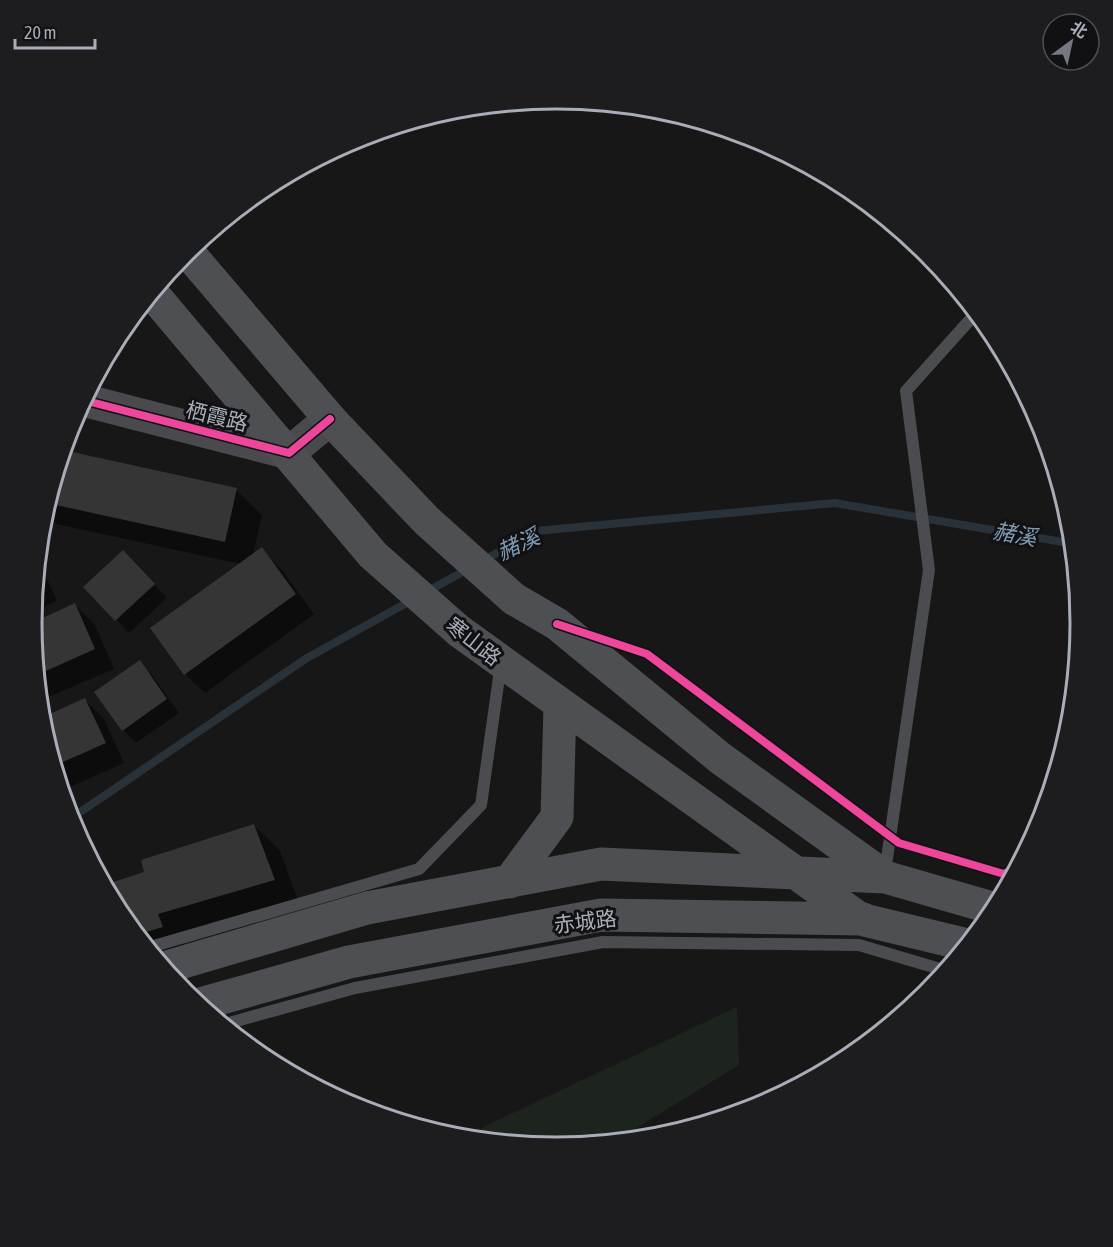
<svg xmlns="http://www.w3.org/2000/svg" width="1113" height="1247" viewBox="0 0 1113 1247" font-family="'Asap Condensed','Noto Sans SC',sans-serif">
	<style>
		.green { fill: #1d241e }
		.shadow { fill: #0007 }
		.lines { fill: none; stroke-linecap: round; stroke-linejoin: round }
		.stream { stroke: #2a3239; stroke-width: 8 }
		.building { fill: #353536 }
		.lane { stroke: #4b4c50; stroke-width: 12 }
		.secondary { stroke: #4a4a4e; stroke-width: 33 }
		.primary { stroke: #4d4f52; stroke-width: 33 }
		.cycleway-casing { stroke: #111113; stroke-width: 11 }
		.cycleway { stroke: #ed469a; stroke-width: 8 }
		.labels { text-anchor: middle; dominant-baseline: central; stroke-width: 6; stroke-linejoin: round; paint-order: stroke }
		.street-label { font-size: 21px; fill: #a8adb8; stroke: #111113 }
		.water-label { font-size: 22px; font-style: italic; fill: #7f9bb3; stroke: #111113 }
		.rim { fill: none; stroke: #a8adb8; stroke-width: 3 }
	</style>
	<rect width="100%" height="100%" fill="#171717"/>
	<path class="green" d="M737,1007l2,58 -109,67 -6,10 -68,6 -79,-7 6,-14z
		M304,1081l73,25 3,10 -25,-8z"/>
	<path class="shadow" d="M63,452l173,38 26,25 -9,40 8,-6 20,20 33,45 -109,79 -20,-19 56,-110 -199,-43z
		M38,559l19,42 -24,11z
		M136,565l31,33 -38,35 -43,-46z
		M75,605l20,20 19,44 -75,32 -7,-77z
		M139,662l13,13 27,38 -43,30 -13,-13z
		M85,700l19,19 20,44 -63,28 -20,-72z
		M254,825l26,26 20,55 -117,34 4,12 -29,9 -38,-46 -15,-28 40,-14z"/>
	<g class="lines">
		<path class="stream" d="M481,562l55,-31 299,-28 239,41
			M426,592l44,-24
			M70,819l237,-161 105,-58"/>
	</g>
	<path class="building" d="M63,450l174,38 -12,54 -178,-39z
		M262,547l34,47 -112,81 -34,-47z
		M123,550l32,34 -40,37 -32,-34z
		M75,603l20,46 -58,26 -5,-52z
		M140,660l27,39 -45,32 -28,-39z
		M85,698l21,45 -52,23 -13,-48z
		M254,824l21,56 -117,34 5,13 -27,8 -16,-20 -16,-30 40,-13 -3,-12z"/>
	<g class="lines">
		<path class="lane" d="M885,872l44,-302 -23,-179 71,-79
			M147,948l272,-79 62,-64 20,-142
			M222,1025l133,-37 248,-46 256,3 88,26"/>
		<path class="secondary" d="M83,400l206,53 41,-34"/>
		<path class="primary" d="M187,251l143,168 97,102 87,78 43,25 163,134 165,119
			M152,293l221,262 86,76 401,288 108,26
			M509,882l48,-65 3,-113
			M163,968l204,-60 234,-44 284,13 111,32
			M197,1005l152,-43 252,-47 262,4"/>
		<defs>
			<path id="cycleway" d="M83,400l206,53 41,-34
				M557,624l90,30 252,189 105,31 15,-8"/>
		</defs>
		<use href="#cycleway" class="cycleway-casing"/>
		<use href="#cycleway" class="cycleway"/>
	</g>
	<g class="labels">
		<g class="street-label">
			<text transform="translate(217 416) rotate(14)">栖霞路</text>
			<text transform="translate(474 641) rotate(38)">寒山路</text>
			<text transform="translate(585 921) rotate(-7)">赤城路</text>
		</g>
		<g class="water-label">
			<text transform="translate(1015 534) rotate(10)">赭溪</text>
			<text transform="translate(518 544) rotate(-25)">赭溪</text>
		</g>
	</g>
	<path d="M0 0H1113V1247H0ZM42 623a514 514 0 1 1 1028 0a514 514 0 1 1-1028 0Z" fill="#1d1d20" fill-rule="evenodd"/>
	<path class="rim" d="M42 623a514 514 0 1 1 1028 0a514 514 0 1 1-1028 0Z"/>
	<g transform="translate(1071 42) rotate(33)"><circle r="28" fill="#111113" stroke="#4d4f55" stroke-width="1.5"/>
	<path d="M0-4.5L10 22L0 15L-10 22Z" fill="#757880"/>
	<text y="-9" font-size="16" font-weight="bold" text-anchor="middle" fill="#a8adb8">北</text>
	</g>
	<path d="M15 39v9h80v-9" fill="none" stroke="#a8adb8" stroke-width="3"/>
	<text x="24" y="39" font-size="18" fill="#a8adb8" stroke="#111113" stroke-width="4.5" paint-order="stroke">20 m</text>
</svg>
